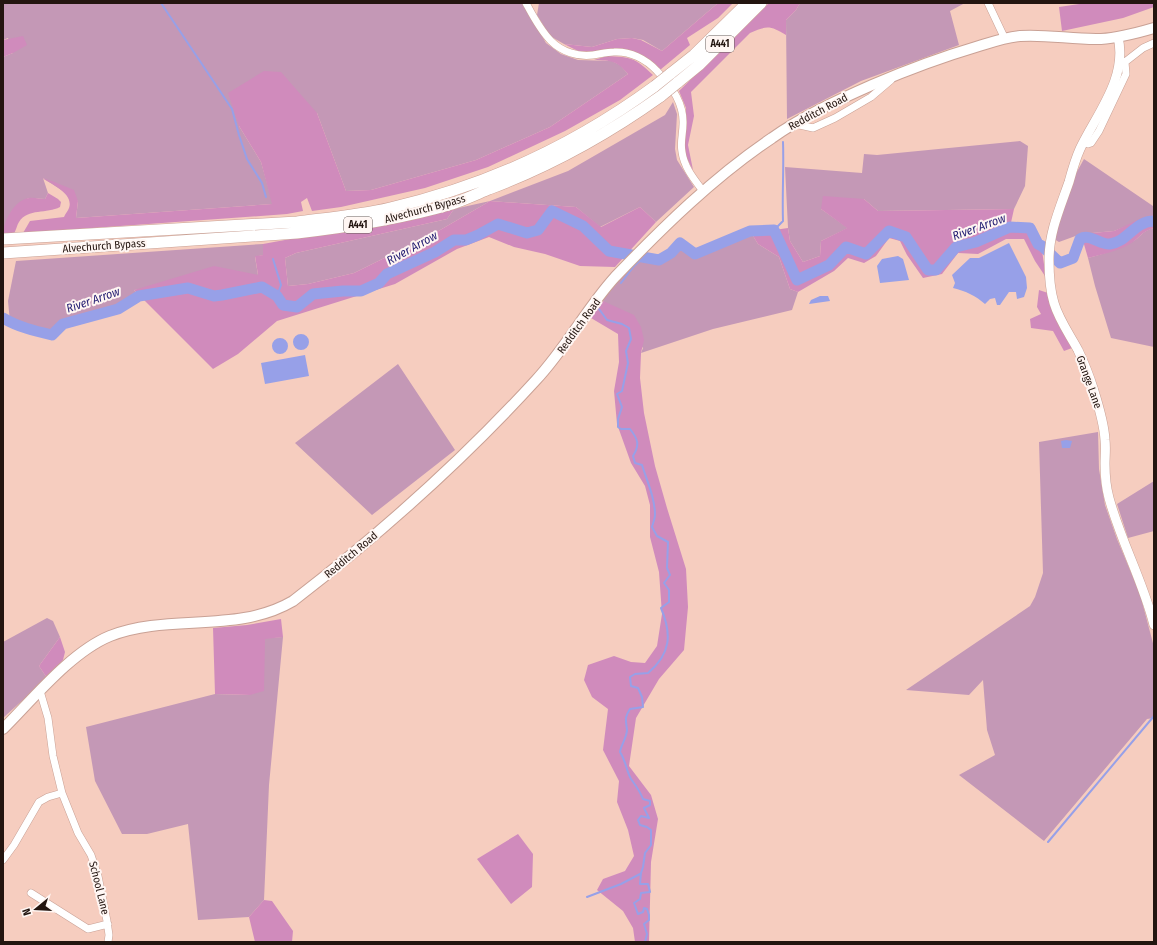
<svg xmlns="http://www.w3.org/2000/svg" width="1157" height="945" viewBox="0 0 1157 945" font-family="'Fira Sans Condensed',sans-serif">
	<style>
		.green { fill: #c498b6 }
		.forest { fill: #d08bbc }
		.water { fill: #97a0e8 }
		.lines { fill: none; stroke-linecap: round; stroke-linejoin: round }
		.stream { stroke: #97a0e8; stroke-width: 2 }
		.river { stroke: #97a0e8; stroke-width: 11 }
		.minor-casing { stroke: #c9a195; stroke-width: 8 }
		.tertiary-casing { stroke: #c9a195; stroke-width: 10 }
		.secondary-casing { stroke: #c9a195; stroke-width: 12 }
		.trunk-casing { stroke: #c9a195; stroke-width: 12 }
		.minor { stroke: #fff; stroke-width: 7 }
		.tertiary { stroke: #fff; stroke-width: 9 }
		.secondary { stroke: #fff; stroke-width: 10 }
		.trunk { stroke: #fff; stroke-width: 11 }
		.trunk-bridge-casing { stroke: #c9a195; stroke-width: 12; stroke-linecap: butt }
		.trunk-bridge { stroke: #fff; stroke-width: 11 }
		.labels { text-anchor: middle; dominant-baseline: central; stroke-width: 4; stroke-linejoin: round; paint-order: stroke }
		.shield { fill: #fff6f3; stroke: #655854; stroke-width: 1 }
		.shield-label { font-size: 10px; font-weight: bold; fill: #231510 }
		.street-label { font-size: 11px; fill: #231510; stroke: #fff6f3 }
		.water-label { font-size: 12px; font-style: italic; fill: #282275; stroke: #fff6f3 }
	</style>
	<rect width="100%" height="100%" fill="#f6cdbf"/>
	<path class="green" d="M3,3h520l23,40 15,11 17,6 34,1 8,4 8,9 -78,53 -74,33 -105,30 -25,1 -29,-78 -78,13 22,36 12,42 -197,14 2,-17 -35,-23 5,15 -3,6 -17,-1 -25,33v-174l10,-4 -5,-15 -5,2z
		M539,3h179l-56,48 -19,-11 -11,-2 -15,1 -25,8 -28,-3 -14,-8 -13,-21z
		M800,3h165l-15,8 9,34 -98,36 -74,38 -1,-99 10,-10z
		M673,102l4,12 -2,35 2,11 17,27 -38,35 -16,-15 -40,20 -24,-20 -86,-6 -55,32 -81,40 -46,11 -20,2 -3,-28 11,-5 151,-34 7,-10 36,-8 78,-30 97,-56z
		M1020,141l8,5 -3,40 -11,23 -136,2 -14,-12 -43,10 27,19 -27,13 -1,15 -17,6 -13,-21 -2,-13 -3,-61 77,6 2,-19 13,1z
		M1084,159l69,47 1,-2v11l-40,16 -33,3 -22,8 -5,-3 20,-62z
		M1154,228v119l-43,-9 -16,-52 -7,-28c15,-4 29,-8 42,-15 11,-5 11,-12 24,-15z
		M750,231l8,13 21,13 11,32 8,3 -6,18 -79,19 -72,24 2,-5 -40,-47c6,-16 27,-33 40,-43 21,3 23,0 37,-15l16,11z
		M263,244v11l-8,2 3,18 -124,15 5,6 -21,13 -55,15 -11,11 -23,-6 -19,-7 -2,-21 8,-40z
		M398,364l57,86 -83,65 -77,-72z
		M1098,432l1,37 6,36 12,34 23,55 14,53v71l-7,1 -103,122 -85,-66 36,-20 -8,-25 -4,-50 -14,15 -63,-5 124,-84 5,-9 8,-24 -4,-131z
		M1154,481v50l-26,7 -11,-34z
		M47,618l6,3 7,16 -21,29 8,12 -44,40v-76z
		M283,637l-14,148 -5,115 -15,17 -51,3 -10,-96 -41,10h-25l-27,-53 -9,-54 129,-33 35,1 15,-57z"/>
	<path class="forest" d="M718,3h15l-15,15 -31,20 3,7 -30,25 -24,-16 -58,-3 -14,-7 28,3 25,-8 15,-1 9,2 21,11z
		M769,3h31l-4,7 -10,10v15c-15,-9 -19,-10 -36,-2l-59,59 3,24 -6,29 5,25 -8,-15 -1,-11 2,-16v-20l-7,-17z
		M1086,3h68v4l-31,11 -61,13 -3,-24z
		M23,36l4,9 -14,8 -10,4v-17z
		M607,56c25,1 28,2 46,19l-33,25 -55,31 -77,36 -63,21 -84,19 -29,4 -5,-13 -6,4 2,9 -16,3 -264,19 7,-12 34,-4c1,-3 4,-6 5,-9 5,-14 -17,-24 -27,-30l10,3 22,9 4,11 -2,17 196,-14 -11,-42 -22,-36 -11,-33 36,-22 17,1 36,41 29,78 25,-1 105,-30 74,-33 78,-53c-12,-14 -16,-13 -34,-14z
		M48,193l10,6 3,3 -1,5c-13,7 -32,1 -41,15 -2,3 -3,8 -5,12l-11,1c0,-13 11,-35 26,-37 5,-1 11,1 16,1z
		M823,196l41,3 14,12 136,-2 -4,18 20,1 8,16 4,2c0,10 3,19 3,30l-10,-15 -11,-22h-18l-28,15 -20,-1 -16,21 -19,4 -16,-23 -7,-14 -11,-3 -13,18 -12,7 -16,-5 -14,13 -36,21 -8,-3 -11,-32 -21,-13 -8,-13 24,-1 14,-2 2,13 13,21 17,-6 1,-15 26,-13 -26,-19z
		M490,201l86,6 25,20 39,-20 16,15 -41,45 -35,-1 -35,-12 -31,-7 -25,-10 -32,12 -62,35 -118,37 -39,33 -25,15 -79,-79 80,-24 44,9 -3,-19 8,-1v-11l191,-35 -7,10 -151,34 -11,5 3,28 20,-2 46,-11 81,-40z
		M1154,215v13c-11,3 -12,7 -21,14 -13,9 -30,12 -45,16l-7,-24 33,-3 28,-13z
		M1039,290l9,3 24,55 -8,3 -11,-20 -22,-3 -1,-9 11,-5 -4,-7z
		M603,301l31,14 7,12 3,13 -3,13 -1,25 4,35 11,53 12,42 19,61 2,38 -4,43 -25,29 -23,39 -7,48 22,29 7,24 -7,43 -2,80h-14l-2,-14 -10,-17 -26,-21 6,-11 22,-8 9,-15 -6,-26 -11,-28 2,-21 -16,-31 5,-41 -16,-12 -8,-17 4,-15 26,-9 17,6 14,1 12,-17 5,-32 -3,-42 -9,-35v-32l-5,-19 -14,-23 -14,-39 -3,-33 5,-29 -1,-28 -27,-16z
		M281,619l2,18 -18,2 -1,52 -14,4 -35,-1 -2,-66 34,-3z
		M60,637l5,15 -2,8 -16,18 -8,-12z
		M518,834l15,20 -1,33 -21,17 -34,-45z
		M264,900l8,1 21,30 -1,11h-37l-6,-25z"/>
	<path class="water" d="M1009,243l17,34 1,11 -3,9 -7,2 -1,-7h-7l-9,13h-3l-2,-7 -5,1 -5,5c-9,-8 -19,-13 -32,-16l2,-5 -3,-8 18,-17h9z
		M898,256l5,3 6,21 -29,3 -3,-17 5,-7z
		M820,296h8l2,5 -21,3 2,-4z
		M293 342a8 8 0 1 1 16 0a8 8 0 1 1-16 0Z
		M272 346a8 8 0 1 1 16 0a8 8 0 1 1-16 0Z
		M305,355l4,21 -44,8 -4,-21z
		M1066,440l6,1 -2,7h-8l-1,-7z"/>
	<g class="lines">
		<path class="stream" d="M161,3l71,106 7,26 8,24 15,24 4,14
			M774,230l9,-9c-1,-26 1,-53 0,-79
			M273,259l8,26 -4,11
			M621,283l13,-17 9,-8
			M599,309l8,11 15,4 7,4 2,11 -5,12 2,12 -6,28 -5,3 5,13 -4,12v8l3,2h9c8,10 10,16 3,27l2,7 7,2c5,16 13,33 13,50 0,4 -2,8 -3,12l5,9 11,6 -1,26 3,7 -6,8 5,7v12l-8,6c11,26 10,46 -13,65l-13,1 -5,3 1,9 7,2 4,9 1,10 -13,2c-6,9 -4,11 -3,21 0,7 -6,15 -7,22 6,9 6,18 11,27 5,7 9,12 12,20l7,2v4l-6,3 5,10 -8,-2 -3,4 2,5 7,2 4,3v15l-6,8 -2,14 -2,6 -1,11h8l2,8 -9,1 -1,6 -6,4 4,11 5,-2 1,-4 3,1 2,6v5l-5,4 3,10 -2,8
			M1048,842l106,-126
			M587,897l34,-13 19,-10"/>
		<path class="river" d="M3,318c15,9 32,13 49,17l11,-11 55,-15 21,-13 49,-8 26,8 8,-1 40,-8 15,9 6,9 14,2 16,-13 30,-3h18l18,-8 8,-9 48,-22 19,-12h12l12,-5 20,-11 29,9 11,-3 14,-19 31,15 26,25 50,9 12,-7 9,-10 15,11 55,-23 24,-1 23,50 32,-15 17,-18 20,7 23,-23 17,6 22,33h8l20,-23 20,-5 34,-15 20,1 8,16 4,2 18,17 13,-5 7,-19c10,-6 20,6 30,5 18,-2 24,-23 44,-23"/>
		<defs>
			<path id="minor" d="M526,3c7,13 14,27 25,38 11,11 27,16 42,14 7,-1 14,-3 21,-3 16,-1 32,7 43,19 14,14 27,33 26,53 0,10 -3,18 -1,28 2,15 12,27 21,39
				M988,3l17,36
				M1125,62l18,-14 11,-5
				M795,124l18,4 22,-10 36,-21 20,-17
				M1084,141l4,3 3,-1 8,-12 27,-57 -1,-12 -6,-2
				M40,691l8,27 5,38 9,37 16,40 13,22 7,21 9,45 2,14 -1,7
				M3,860l11,-15 25,-43 9,-5 14,-4
				M31,893l57,36 20,-5"/>
			<path id="tertiary" d="M1118,37c10,41 -22,78 -38,112 -5,11 -8,22 -11,33 -9,26 -20,50 -20,78 0,14 1,30 5,43 5,17 16,32 24,47 6,13 11,25 15,38 5,16 11,34 12,52 1,8 0,16 0,24 0,12 1,23 4,34 12,44 34,83 45,127"/>
			<path id="secondary" d="M3,729c30,-30 68,-77 107,-93 59,-23 127,-2 183,-35 87,-67 169,-140 243,-221 30,-32 50,-71 79,-103 48,-50 99,-100 157,-139 31,-22 66,-38 100,-53 35,-15 70,-28 107,-39 13,-4 27,-9 41,-10 27,-2 54,4 81,3 18,-1 36,-6 53,-11"/>
			<path id="trunk" d="M670,74l24,-19 53,-52
				M677,83l22,-18 62,-62
				M3,239l294,-17c31,-4 63,-7 93,-14 96,-22 186,-64 265,-122
				M3,253l294,-20c52,-6 104,-14 155,-29 12,-4 25,-10 37,-15 61,-23 119,-55 172,-93"/>
		</defs>
		<use href="#minor" class="minor-casing"/>
		<use href="#tertiary" class="tertiary-casing"/>
		<use href="#secondary" class="secondary-casing"/>
		<use href="#trunk" class="trunk-casing"/>
		<use href="#minor" class="minor"/>
		<use href="#tertiary" class="tertiary"/>
		<use href="#secondary" class="secondary"/>
		<use href="#trunk" class="trunk"/>
		<defs>
			<path id="trunk-bridge" d="M655,86l15,-12
				M661,96l16,-13"/>
		</defs>
		<use href="#trunk-bridge" class="trunk-bridge-casing"/>
		<use href="#trunk-bridge" class="trunk-bridge"/>
	</g>
	<g class="labels">
		<g class="shield">
			<rect x="706" y="36" width="28" height="16" rx="3"/>
			<rect x="344" y="217" width="28" height="16" rx="3"/>
		</g>
		<g class="shield-label">
			<text x="720" y="44">A441</text>
			<text x="358" y="225">A441</text>
		</g>
		<g class="street-label">
			<text transform="translate(818 112) rotate(-28)">Redditch Road</text>
			<text transform="translate(425 209) rotate(-15)">Alvechurch Bypass</text>
			<text transform="translate(104 246) rotate(-4)">Alvechurch Bypass</text>
			<text transform="translate(579 326) rotate(-54)">Redditch Road</text>
			<text transform="translate(1089 382) rotate(70)">Grange Lane</text>
			<text transform="translate(351 555) rotate(-40)">Redditch Road</text>
			<text transform="translate(99 888) rotate(76)">School Lane</text>
		</g>
		<g class="water-label">
			<text transform="translate(979 227) rotate(-20)">River Arrow</text>
			<text transform="translate(412 248) rotate(-29)">River Arrow</text>
			<text transform="translate(93 300) rotate(-19)">River Arrow</text>
		</g>
	</g>
	<rect width="1157" height="945" fill="none" stroke="#231510" stroke-width="8"/>
	<g transform="translate(36 909) rotate(252)" stroke="#fff6f3" stroke-width="3" paint-order="stroke">
	<path d="M0-3L7 15L0 10L-7 15Z" fill="#231510"/>
	<text y="-6" font-size="11" font-weight="bold" text-anchor="middle" fill="#231510">N</text>
	</g>
</svg>
